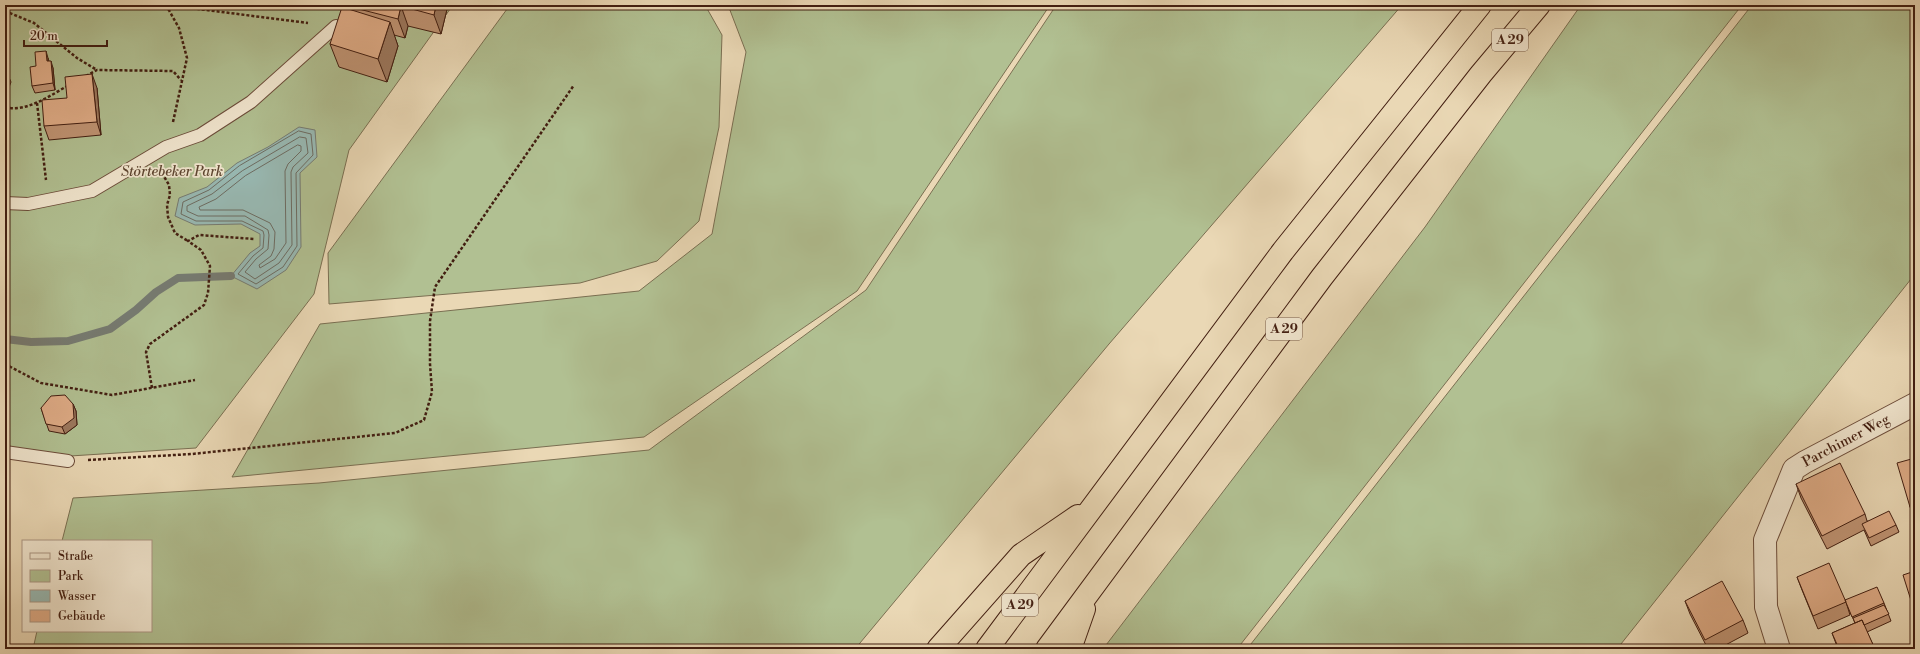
<svg xmlns="http://www.w3.org/2000/svg" width="1920" height="654" viewBox="0 0 1920 654" font-family="'Libre Bodoni',serif">
	<style>
		.green { fill: #b1c092; stroke: #7a6f52 }
		.water { fill: #98b9b3; stroke: #767b72 }
		.lines { fill: none; stroke-linecap: round; stroke-linejoin: round }
		.shore { stroke: #6d6c62; stroke-width: 1 }
		.stream { stroke: #767b72; stroke-width: 8 }
		.lane-casing { stroke: #6c4c3a; stroke-width: 14 }
		.street-casing { stroke: #6c4c3a; stroke-width: 24 }
		.highway-casing { stroke: #421e11; stroke-width: 24 }
		.path { stroke: #421e11; stroke-width: 2.5; stroke-dasharray: 3 2; stroke-linecap: butt }
		.lane { stroke: #f1e6cf; stroke-width: 12 }
		.street { stroke: #f1e6cf; stroke-width: 22 }
		.highway { stroke: #ead8b5; stroke-width: 22 }
		.wall { fill: #c09474; stroke: #421e11 }
		.shaded-wall { fill: #9c785e; stroke: #421e11 }
		.building { fill: #dfac87; stroke: #421e11 }
		.labels { text-anchor: middle; dominant-baseline: central; stroke-width: 3.5; stroke-linejoin: round; paint-order: stroke }
		.shield { fill: #f1e6cf; stroke: #765a4a; stroke-width: 1 }
		.shield-label { font-size: 13px; font-weight: bold; fill: #421e11 }
		.park-label { font-size: 14px; font-style: italic; fill: #5e4631; stroke: #f1e6cf }
		.street-label { font-size: 14px; fill: #421e11; stroke: #f1e6cf }
	</style>
	<rect width="100%" height="100%" fill="#ead8b5"/>
	<filter id="stains"><feTurbulence type="fractalNoise" baseFrequency=".005" numOctaves="4"/><feColorMatrix values="0 0 0 0 .2 0 0 0 0 .09 0 0 0 0 .02 0 0 0 .5 -.17"/></filter>
	<radialGradient id="worn" r=".72"><stop offset=".6" stop-color="#630" stop-opacity="0"/><stop offset="1" stop-color="#630" stop-opacity=".3"/></radialGradient>
	<path class="green" d="M5,5h448l-104,145 -35,144 -118,154 -126,8 -65,-8z
		M510,5h195l17,30 -3,92 -20,94 -42,40 -77,22 -251,21 -1,-51z
		M728,5h322l-193,286 -213,146 -412,40 88,-153 319,-33 73,-57 34,-182z
		M1054,5h348l-293,339 -254,305h-822l4,-18h114v-90h-89l11,-43 246,-15 330,-33 217,-160 187,-280z
		M1581,5h161l-505,644h-134l322,-422z
		M1752,5h163v269l-298,375h-370z"/>
	<path class="water" d="M299,127l16,3 2,27 -17,16 1,74 -15,23 -29,19 -26,-13 19,-23 10,-7v-12l-19,-10 -46,1 -20,-9 4,-18 28,-11 30,-24 31,-16z"/>
	<g class="lines">
		<path class="shore" d="M299,131l12,3 2,21 -17,18 1,73 -14,21 -27,17 -18,-10 15,-18 10,-8 1,-13 -1,-4 -21,-10h-46l-15,-7 2,-12 26,-12 30,-24z
			M300,137l6,1 2,15 -15,14 -2,5 1,73 -13,18 -24,16 -10,-7 11,-13 12,-10 1,-14 -1,-5 -23,-14h-47l-11,-5v-5l25,-12 30,-23z
			M298,145l3,1v5l-13,13 -3,7 1,72 -11,16 -15,9 -1,-3 12,-9 3,-7 1,-17 -5,-9 -27,-13h-43l-1,-3 17,-8 29,-23z"/>
		<path class="stream" d="M5,339l26,3 37,-1 42,-12 26,-19 20,-18 22,-14 53,-2"/>
		<defs>
			<path id="lane" d="M5,203l23,1 64,-13 74,-44 34,-12 51,-33 85,-76
				M5,452l63,9"/>
			<path id="street" d="M1779,649l-13,-42 -1,-67 29,-71 11,-7 110,-58"/>
			<path id="highway" d="M938,649l83,-94 57,-39
				M987,649l296,-398 197,-246
				M1047,649l275,-372 159,-203 58,-69
				M1070,649l14,-40"/>
		</defs>
		<use href="#lane" class="lane-casing"/>
		<use href="#street" class="street-casing"/>
		<use href="#highway" class="highway-casing"/>
		<path class="path" d="M166,5l13,23 8,30 -14,64
			M167,5l141,18
			M5,11l29,12 43,35 20,12
			M86,76l11,-6 76,1 8,9
			M37,103l9,77
			M5,107c21,6 46,-12 64,-22
			M162,173l7,12 1,10 -3,10 1,12 7,16 13,8
			M5,364l36,19 71,12 83,-15
			M152,388l-6,-36 4,-8 54,-39 4,-12 2,-27 -9,-16 -13,-9 11,-6 55,4
			M88,460l104,-6 203,-21 29,-13 8,-28 -2,-28v-43l5,-34 139,-202"/>
		<use href="#lane" class="lane"/>
		<use href="#street" class="street"/>
		<use href="#highway" class="highway"/>
	</g>
	<path class="wall" d="M448,5l-7,29 -33,-8 -3,12 -11,-3 4,11 -11,36 -48,-15 -9,-23 22,-34 -1,-3z
		M48,58l1,3 4,7 2,22 -20,3 -3,-7z
		M97,88l4,47 -52,5 -5,-14 23,-28z
		M73,404l3,7 1,14 -12,9 -16,-3 -8,-23z
		M1915,458v62l-5,-13z
		M1796,484l69,30 2,7 29,4 3,7 -28,14 -7,-16 -37,19 -26,-51z
		M1797,577l49,25 4,13 -32,14 -16,-39z
		M1845,600l39,3 7,18 -24,11 8,17h-37l-6,-16 23,-10z
		M1685,601l58,19 5,13 -30,16h-10l-18,-35z"/>
	<path class="shaded-wall" d="M436,5h12l-7,29 -7,-19z
		M401,6l7,20 -3,12 -7,-19z
		M390,22l8,24 -11,36 -9,-23z
		M46,51l2,7 1,10 -2,-7z
		M51,61l2,7 2,22 -2,-7z
		M92,74l5,14 4,47 -4,-13z
		M8,75l3,7 -6,16v-13z
		M73,404l3,7 1,14 -12,9 -3,-7z"/>
	<path class="building" d="M351,5h85l-2,10 -33,-9 -3,13 -47,-12z
		M342,7l48,15 -12,37 -48,-15z
		M46,51l1,10h4l2,22 -21,3 -2,-19 6,-1 -1,-14z
		M5,74l3,1 -3,10z
		M92,74l5,48 -53,4 -2,-26 25,-2 -2,-21z
		M1915,324v9l-3,-7z
		M65,395l8,9 1,14 -12,9 -16,-3 -5,-16 10,-12z
		M1915,458v47l-5,2 -13,-44z
		M1840,463l25,51 -43,22 -26,-52z
		M1889,511l7,14 -27,13 -7,-14z
		M1915,555v7l-2,-6z
		M1829,563l17,39 -33,14 -16,-39z
		M1915,571v39h-1l-11,-35z
		M1722,581l21,39 -38,20 -20,-39z
		M1877,587l7,16 -32,14 -7,-17z
		M1884,605l5,9 -25,11 -2,-5 -7,3 -2,-5z
		M1862,620l13,29h-36l-7,-16z"/>
	<g class="labels">
		<g class="shield">
			<rect x="1492" y="29" width="36" height="22" rx="3"/>
			<rect x="1266" y="318" width="36" height="22" rx="3"/>
			<rect x="1002" y="594" width="36" height="22" rx="3"/>
		</g>
		<g class="shield-label">
			<text x="1510" y="40">A 29</text>
			<text x="1284" y="329">A 29</text>
			<text x="1020" y="605">A 29</text>
		</g>
		<g class="park-label">
			<text x="172" y="172">Störtebeker Park</text>
		</g>
		<g class="street-label">
			<text transform="translate(1846 441) rotate(-28)">Parchimer Weg</text>
		</g>
	</g>
	<rect width="1920" height="654" fill="none" stroke="#ead8b5" stroke-width="20"/>
	<rect x="6" y="6" width="1908" height="642" fill="none" stroke="#421e11" stroke-width="2"/>
	<rect x="10" y="10" width="1900" height="634" fill="none" stroke="#421e11"/>
	<rect x="22" y="540" width="130" height="92" fill="#f1e6cf" stroke="#ab9683"/>
	<rect x="30" y="553" width="20" height="6" fill="#f1e6cf" stroke="#ab9683"/>
	<text x="58" y="560" font-size="12" fill="#421e11">Straße</text>
	<rect x="30" y="570" width="20" height="12" fill="#b1c092" stroke="#ab9683"/>
	<text x="58" y="580" font-size="12" fill="#421e11">Park</text>
	<rect x="30" y="590" width="20" height="12" fill="#98b9b3" stroke="#ab9683"/>
	<text x="58" y="600" font-size="12" fill="#421e11">Wasser</text>
	<rect x="30" y="610" width="20" height="12" fill="#dfac87" stroke="#ab9683"/>
	<text x="58" y="620" font-size="12" fill="#421e11">Gebäude</text>
	<path d="M24 40v6h83v-6" fill="none" stroke="#421e11" stroke-width="2"/>
	<text x="30" y="40" font-size="12" fill="#421e11" stroke="#f1e6cf" stroke-width="3" paint-order="stroke">20 m</text>
	<rect width="100%" height="100%" filter="url(#stains)"/>
	<rect width="100%" height="100%" fill="url(#worn)"/>
</svg>
